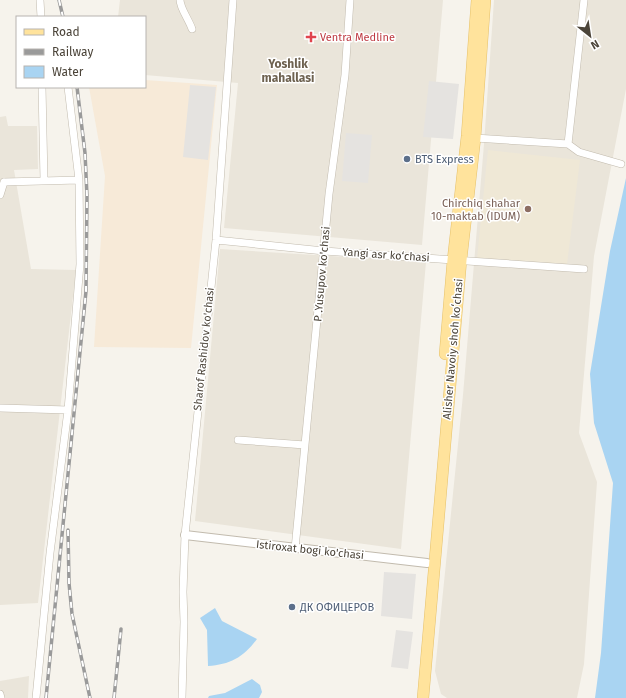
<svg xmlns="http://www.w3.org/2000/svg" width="626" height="698" viewBox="0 0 626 698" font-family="'Fira Sans',sans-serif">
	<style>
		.residential { fill: #eae5da }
		.commercial { fill: #f7ead8 }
		.education { fill: #efe8d6 }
		.parking { fill: #e5e3e0 }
		.water { fill: #a9d4f2 }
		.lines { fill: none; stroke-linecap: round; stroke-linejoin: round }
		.minor-casing { stroke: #c2bbae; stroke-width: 8 }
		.tertiary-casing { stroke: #c2bbae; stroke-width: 10 }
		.primary-casing { stroke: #e6c16a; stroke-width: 12 }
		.minor { stroke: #fff; stroke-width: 7 }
		.tertiary { stroke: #fff; stroke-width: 8 }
		.primary { stroke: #ffe39c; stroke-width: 11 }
		.rail-casing { stroke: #9a9a9a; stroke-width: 3.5 }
		.rail { stroke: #fff; stroke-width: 2; stroke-dasharray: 6; stroke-linecap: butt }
		.health-dot { fill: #e0444e; stroke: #fff; stroke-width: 1.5 }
		.service-dot { fill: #5c6f8a; stroke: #fff; stroke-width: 1.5 }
		.education-dot { fill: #8d6e63; stroke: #fff; stroke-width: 1.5 }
		.labels { text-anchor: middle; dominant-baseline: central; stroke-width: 3; stroke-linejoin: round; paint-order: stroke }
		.health-label { font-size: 11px; fill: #be3a42; stroke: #fff; text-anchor: start }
		.service-label { font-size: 11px; fill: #4e5e75; stroke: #fff; text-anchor: start }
		.education-label { font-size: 11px; fill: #785e54; stroke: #fff; text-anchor: end }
		.street-label { font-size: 11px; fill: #4b4439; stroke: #fff }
		.neighbourhood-label { font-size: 12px; font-weight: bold; fill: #6e6250; stroke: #fff }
	</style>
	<rect width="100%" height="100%" fill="#f6f3ec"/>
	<path class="residential" d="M120,0h323l-21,245 -198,-17 14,-145 -93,-8v-58h-27z
		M494,0h132v89l-32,167 -15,177 18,49 -13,182 -7,34h-130l-6,-4 -6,-23 28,-276 21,-251z
		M6,116l2,10h29l1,43 -24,1 17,99 45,1 -38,333 -38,2v-488z
		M220,249l206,13 -25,287 -206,-28z
		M29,676l-1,22h-28v-17z"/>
	<path class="commercial" d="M145,80l72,5 -26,263 -97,-1 11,-171 -16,-89h56z"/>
	<path class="education" d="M488,150l92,10 -13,104 -90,-6z"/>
	<path class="parking" d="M429,81l30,3 -6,55 -30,-2z
		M190,85l26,2 -8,73 -25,-3z
		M346,133l26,2 -4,48 -26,-2z
		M384,572l32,2 -4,45 -31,-3z
		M396,630l17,2 -5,37 -17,-2z"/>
	<path class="water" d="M626,178v520h-31l6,-45 12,-170 -19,-60 -4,-49 20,-123z
		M215,608l7,13 35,18c-13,18 -27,26 -49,27l-1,-36 -7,-12z
		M252,679l8,6 2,7 -3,6h-51l1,-2 16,-3z"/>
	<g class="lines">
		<defs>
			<path id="minor" d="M40,0l1,17
				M180,0c0,8 9,20 12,29
				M42,87l2,93
				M475,138l93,6 11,8 42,12
				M568,144l16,-144
				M4,182l75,-2
				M0,195l4,-13
				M216,240l108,11 260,18
				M0,408l68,2
				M238,440l67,5
				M295,549l34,-355 16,-119 5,-75
				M0,694l1,4
				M36,698l14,-145 18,-143 12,-146 -1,-84 -11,-93
				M182,698l2,-76 -1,-30 2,-57 31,-295 17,-240"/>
			<path id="tertiary" d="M185,535l242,28"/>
			<path id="primary" d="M445,354l8,-94 14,-124 10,-136
				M423,698l38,-438 14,-122 10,-138"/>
		</defs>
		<use href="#minor" class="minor-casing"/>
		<use href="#tertiary" class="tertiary-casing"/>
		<use href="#primary" class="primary-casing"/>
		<use href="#minor" class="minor"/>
		<use href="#tertiary" class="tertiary"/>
		<use href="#primary" class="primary"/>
		<defs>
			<path id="rail" d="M59,0l4,17
				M68,530l1,53 3,31 18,84
				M46,698l40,-407 1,-95 -2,-43 -8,-66
				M114,698l7,-69"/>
		</defs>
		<use href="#rail" class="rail-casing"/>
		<use href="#rail" class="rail"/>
	</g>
	<path class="health-dot" d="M309 31h4v4h4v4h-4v4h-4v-4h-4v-4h4z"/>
	<g class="service-dot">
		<circle cx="407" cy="159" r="4"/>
		<circle cx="292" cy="607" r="4"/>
	</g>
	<circle class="education-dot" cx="528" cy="209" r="4"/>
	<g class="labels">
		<g class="health-label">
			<text x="320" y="37">Ventra Medline</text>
		</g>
		<g class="service-label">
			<text x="415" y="159">BTS Express</text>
			<text x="300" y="607">ДК ОФИЦЕРОВ</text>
		</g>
		<g class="education-label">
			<text x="520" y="203">Chirchiq shahar<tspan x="520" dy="13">10-maktab (IDUM)</tspan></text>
		</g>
		<g class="street-label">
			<text transform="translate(386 255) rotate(4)">Yangi asr ko‘chasi</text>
			<text transform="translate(322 274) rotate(-85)">P .Yusupov ko'chasi</text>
			<text transform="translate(204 349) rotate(-84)">Sharof Rashidov ko'chasi</text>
			<text transform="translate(453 349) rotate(-85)">Alisher Navoiy shoh koʻchasi</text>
			<text transform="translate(310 550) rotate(6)">Istiroxat bogi ko'chasi</text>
		</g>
		<g class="neighbourhood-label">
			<text x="288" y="64">Yoshlik<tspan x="288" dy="14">mahallasi</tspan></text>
		</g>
	</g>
	<rect x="16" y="16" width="130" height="72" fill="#ffffff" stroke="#b7b4b0"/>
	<rect x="24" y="29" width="20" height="6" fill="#ffe39c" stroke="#b7b4b0"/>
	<text x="52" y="36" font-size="12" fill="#4b4439">Road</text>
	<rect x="24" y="49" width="20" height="6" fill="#9a9a9a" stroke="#b7b4b0"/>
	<text x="52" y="56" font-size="12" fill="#4b4439">Railway</text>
	<rect x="24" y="66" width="20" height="12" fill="#a9d4f2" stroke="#b7b4b0"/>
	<text x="52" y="76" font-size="12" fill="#4b4439">Water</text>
	<g transform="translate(590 36) rotate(150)" stroke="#ffffff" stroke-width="3" paint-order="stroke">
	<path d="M0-3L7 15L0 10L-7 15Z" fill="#4b4439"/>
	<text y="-6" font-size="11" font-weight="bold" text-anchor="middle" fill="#4b4439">N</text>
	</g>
</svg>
